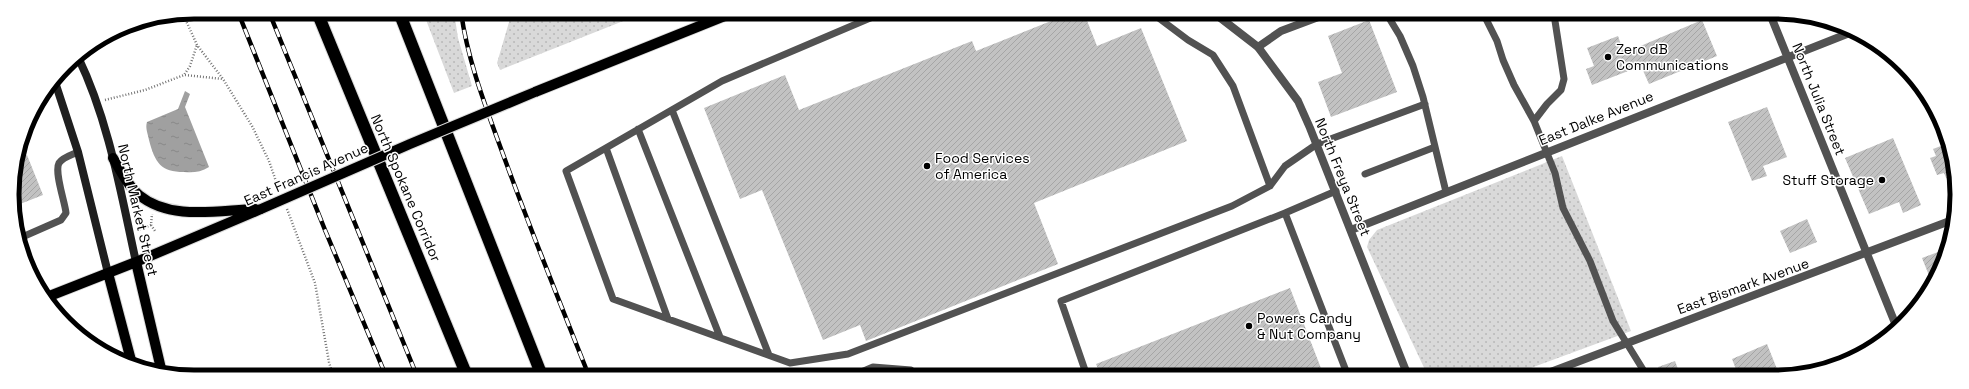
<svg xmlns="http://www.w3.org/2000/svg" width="1969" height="389" viewBox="0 0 1969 389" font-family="'Space Grotesk',sans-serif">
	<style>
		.grass { fill: url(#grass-dots) }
		.water { fill: url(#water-ripples) }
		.building { fill: url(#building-hatch) }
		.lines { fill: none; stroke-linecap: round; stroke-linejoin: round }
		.primary-casing { stroke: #dbdbdb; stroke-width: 12 }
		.motorway-casing { stroke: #dbdbdb; stroke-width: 14 }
		.path { stroke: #747474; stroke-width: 2.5; stroke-dasharray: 1 2; stroke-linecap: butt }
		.service { stroke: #525252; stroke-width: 7 }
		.minor { stroke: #525252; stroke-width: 8 }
		.tertiary { stroke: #525252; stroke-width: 8 }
		.secondary { stroke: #1f1f1f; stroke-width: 8 }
		.primary { stroke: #000; stroke-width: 10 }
		.motorway { stroke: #000; stroke-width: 12 }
		.rail-casing { stroke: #000; stroke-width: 4.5 }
		.rail { stroke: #fff; stroke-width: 3; stroke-dasharray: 9; stroke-linecap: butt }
		.primary-bridge-casing { stroke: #dbdbdb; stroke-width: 12; stroke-linecap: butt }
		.primary-bridge { stroke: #000; stroke-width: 10 }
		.poi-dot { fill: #000; stroke: #fff; stroke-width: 1.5 }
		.labels { text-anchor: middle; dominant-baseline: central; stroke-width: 3; stroke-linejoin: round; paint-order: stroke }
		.poi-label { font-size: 14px; fill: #000; stroke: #fff; text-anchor: start }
		.street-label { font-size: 14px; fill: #000; stroke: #fff }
		.rim { fill: none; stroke: #000; stroke-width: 5 }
	</style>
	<defs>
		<pattern id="grass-dots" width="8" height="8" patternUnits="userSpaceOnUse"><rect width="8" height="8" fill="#d9d9d9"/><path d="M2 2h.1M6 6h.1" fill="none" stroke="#b8b8b8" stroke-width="1.8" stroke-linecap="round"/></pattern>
		<pattern id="water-ripples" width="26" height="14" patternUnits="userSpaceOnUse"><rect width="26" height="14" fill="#a0a0a0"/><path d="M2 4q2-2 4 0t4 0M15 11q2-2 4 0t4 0" fill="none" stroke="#888"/></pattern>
		<pattern id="building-hatch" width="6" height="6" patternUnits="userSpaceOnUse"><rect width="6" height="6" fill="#c2c2c2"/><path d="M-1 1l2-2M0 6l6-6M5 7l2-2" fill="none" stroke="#a5a5a5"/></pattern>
	</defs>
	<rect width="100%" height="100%" fill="#fff"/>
	<path class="grass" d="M423,12h31l4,26 14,48 -18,7z
		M512,12h134l-146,58 -3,-7z
		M1562,156l69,175 -122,45h-81l-61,-129 2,-7 8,-10z"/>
	<path class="water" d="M185,91l5,3 -5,13 24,60c-8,5 -16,6 -25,5 -23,0 -29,-9 -35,-32 -1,-6 -4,-12 -2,-18l31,-13z"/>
	<path class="building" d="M1071,13h13l13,33 44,-18 46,113 -153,62 24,61 -192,77 -6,-16 -37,15 -61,-150 -22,9 -36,-91 81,-33 14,35 173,-69 4,10z
		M1369,20l28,72 -66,25 -13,-35 24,-9 -14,-37z
		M1702,20l15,36 -68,28 -8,-18 -49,19 -6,-16 8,-3 -7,-18 31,-12 6,17z
		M1767,107l20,50 -24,9 4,10 -15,5 -24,-59z
		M1893,138l28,67 -18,8 -4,-11 -30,12 -24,-56z
		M1946,144l5,13 3,34 -2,1 -8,-19 -7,2 -7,-17 6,-2 -3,-7z
		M27,155l16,40 -28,11 -3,-23 6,-24z
		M1807,219l10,23 -27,11 -10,-22z
		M1946,249l-8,26 -6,8 -10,-25z
		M1290,288l34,88h-223l-5,-12z
		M1767,344l12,30 -7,3h-33l-7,-18z
		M1675,361l6,16 -19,-1 -4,-9z"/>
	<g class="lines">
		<defs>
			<path id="primary" d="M535,92l197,-79
				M113,158c7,12 15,28 26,37 31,26 80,15 116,14
				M136,262l26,111
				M108,273l24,91
				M47,297l89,-35 125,-53"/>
			<path id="motorway" d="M317,12l150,364
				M399,12l143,364"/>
		</defs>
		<use href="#primary" class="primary-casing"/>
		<use href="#motorway" class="motorway-casing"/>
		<path class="path" d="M183,14l14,31 26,34 29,47 17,35 10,29
			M185,75l38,4
			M105,100l40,-10 39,-15 6,-9 7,-21
			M287,209l28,74 14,79 4,14
			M151,225l4,6
			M139,230l12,-5 1,-11"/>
		<path class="service" d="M882,13l-160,68 -156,90 47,128 177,64 58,-9 384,-148 38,-20 15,-20 32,-22 108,-40
			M1152,13l36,27 25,15 20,31 37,100
			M1386,13l14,23 13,30 10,31 23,95
			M1483,13l14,28 6,19 11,25 20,36 21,52 8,35 27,53 23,60 34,55
			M1663,13h6
			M672,110l97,245
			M1534,121l13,-17 14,-14 3,-11 -9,-58 1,-8
			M638,129l82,208
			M606,148l62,171
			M1365,174l70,-27
			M1336,191l-51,22 63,163
			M20,238l41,-18 5,-7c-1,-11 -12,-41 -7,-50 4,-6 13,-8 19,-11
			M852,376l21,-9 38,3 4,6
			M1087,376l-26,-75 224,-88"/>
		<path class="minor" d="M1770,14l127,314
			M1258,47l23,-16 48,-18
			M1351,230l501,-198
			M1540,376l415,-157"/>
		<path class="tertiary" d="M1214,13l44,34 40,54 12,27 98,248"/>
		<path class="secondary" d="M78,57c31,64 43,137 58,205
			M55,82l23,70 30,121"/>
		<use href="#primary" class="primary"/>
		<use href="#motorway" class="motorway"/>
		<defs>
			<path id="rail" d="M238,12l87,218 61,146
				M269,12l148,364
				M461,12c7,51 26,98 43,145 27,74 56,146 85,219"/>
		</defs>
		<use href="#rail" class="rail-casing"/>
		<use href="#rail" class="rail"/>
		<defs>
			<path id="primary-bridge" d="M261,209l149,-65 125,-52"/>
		</defs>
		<use href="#primary-bridge" class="primary-bridge-casing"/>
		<use href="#primary-bridge" class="primary-bridge"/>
	</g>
	<g class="poi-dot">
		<circle cx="1608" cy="57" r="4"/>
		<circle cx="927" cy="166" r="4"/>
		<circle cx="1882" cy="180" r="4"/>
		<circle cx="1249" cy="326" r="4"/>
	</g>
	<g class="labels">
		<g class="poi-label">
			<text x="1616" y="49">Zero dB<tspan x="1616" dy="16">Communications</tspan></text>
			<text x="935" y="158">Food Services<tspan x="935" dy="16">of America</tspan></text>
			<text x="1874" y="180" text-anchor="end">Stuff Storage</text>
			<text x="1257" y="318">Powers Candy<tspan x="1257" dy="16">&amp; Nut Company</tspan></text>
		</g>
		<g class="street-label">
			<text transform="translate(1819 99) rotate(68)">North Julia Street</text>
			<text transform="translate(1596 118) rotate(-22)">East Dalke Avenue</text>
			<text transform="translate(306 174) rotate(-24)">East Francis Avenue</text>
			<text transform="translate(1343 177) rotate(68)">North Freya Street</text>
			<text transform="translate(406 188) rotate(67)">North Spokane Corridor</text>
			<text transform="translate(138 210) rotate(77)">North Market Street</text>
			<text transform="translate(1743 286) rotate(-20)">East Bismark Avenue</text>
		</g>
	</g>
	<path d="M0 0H1969V389H0ZM194 19H1775A175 175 0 0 1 1950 194V195A175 175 0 0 1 1775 370H194A175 175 0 0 1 19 195V194A175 175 0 0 1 194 19Z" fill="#fff" fill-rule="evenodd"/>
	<path class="rim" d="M194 19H1775A175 175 0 0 1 1950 194V195A175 175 0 0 1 1775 370H194A175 175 0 0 1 19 195V194A175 175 0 0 1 194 19Z"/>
</svg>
